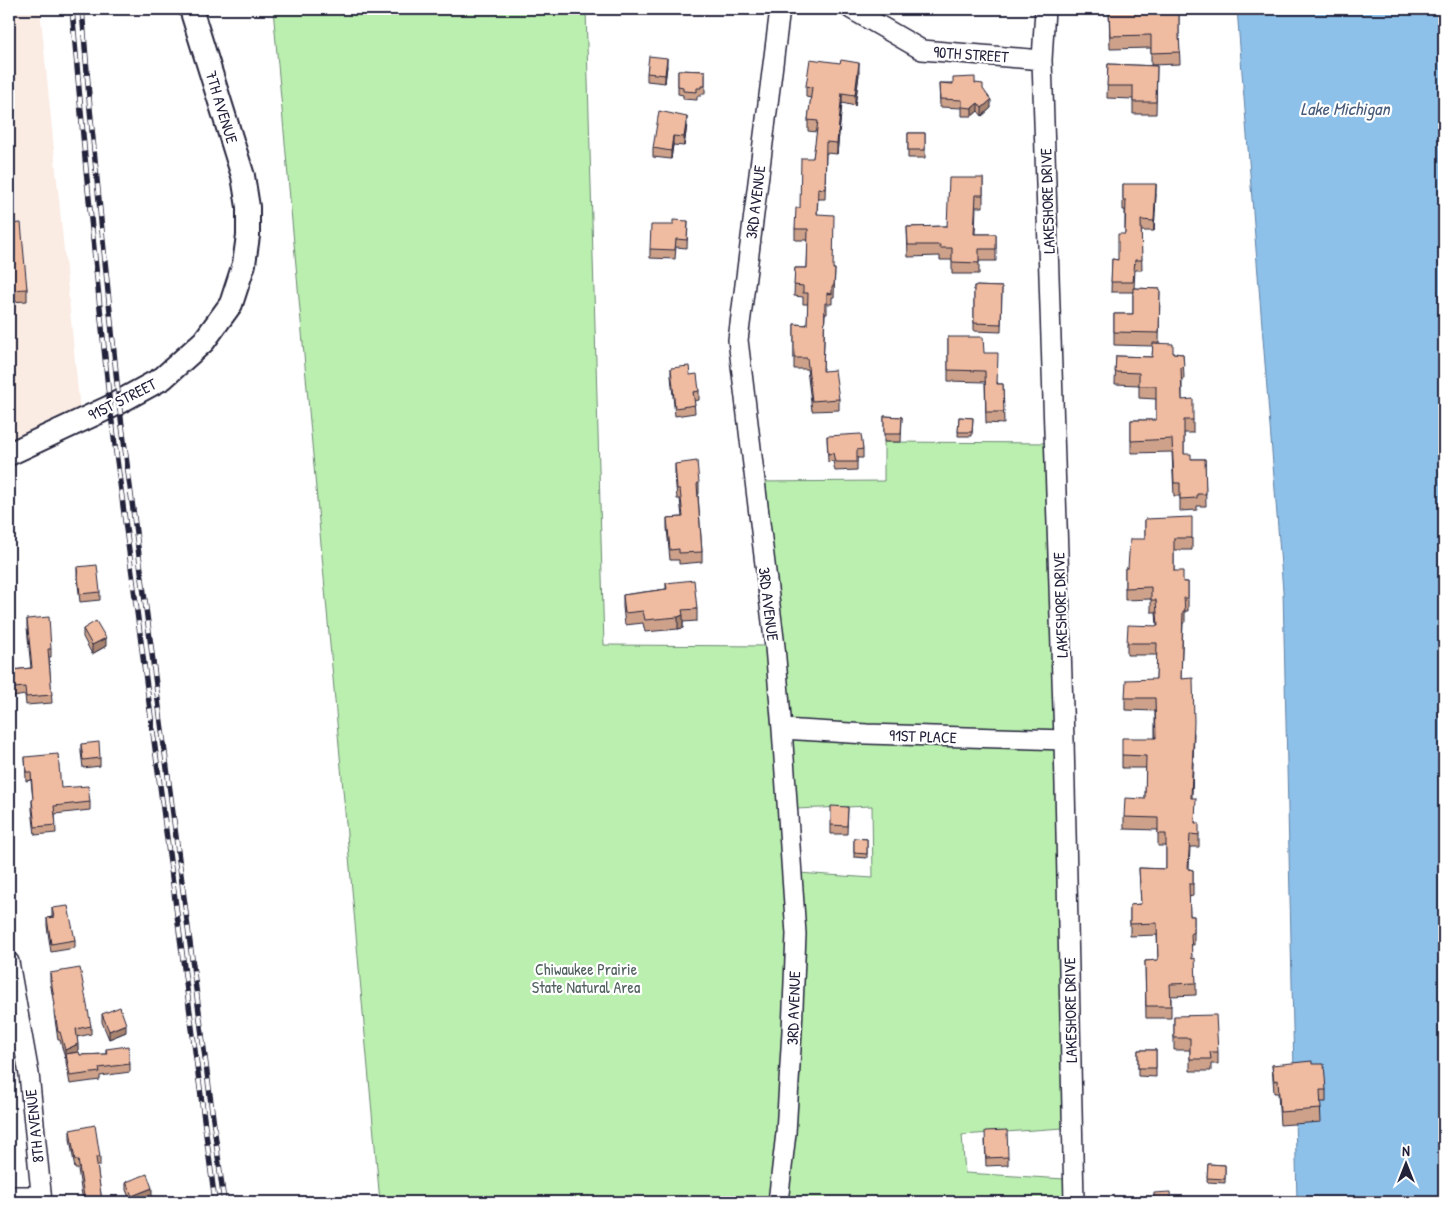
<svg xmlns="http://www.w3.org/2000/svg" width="1453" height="1211" viewBox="0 0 1453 1211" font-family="'Patrick Hand',sans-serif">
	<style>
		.built { fill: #faebe3 }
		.green { fill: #bbefaf; stroke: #6e8875; fill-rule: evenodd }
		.water { fill: #8dc1ea; stroke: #6281a4 }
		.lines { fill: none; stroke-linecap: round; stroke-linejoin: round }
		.minor-casing { stroke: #22223b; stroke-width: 22 }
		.tertiary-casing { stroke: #22223b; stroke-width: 26 }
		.minor { stroke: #fff; stroke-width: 19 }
		.tertiary { stroke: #fff; stroke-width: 22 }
		.rail-casing { stroke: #22223b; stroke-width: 5.5 }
		.rail { stroke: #fff; stroke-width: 4; stroke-dasharray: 11; stroke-linecap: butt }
		.wall { fill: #cea28a; stroke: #22223b }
		.shaded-wall { fill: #a88471; stroke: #22223b }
		.building { fill: #f0bca1; stroke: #22223b }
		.labels { text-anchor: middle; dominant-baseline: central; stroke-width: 4.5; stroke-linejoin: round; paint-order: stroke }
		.street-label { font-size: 16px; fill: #22223b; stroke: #fff }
		.park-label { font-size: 16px; fill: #50605e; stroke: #fff }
		.water-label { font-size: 18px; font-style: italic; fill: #475a78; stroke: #fff }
	</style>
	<rect width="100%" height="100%" fill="#fff"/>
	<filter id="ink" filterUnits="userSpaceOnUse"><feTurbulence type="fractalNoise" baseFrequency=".02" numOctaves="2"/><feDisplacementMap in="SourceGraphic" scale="10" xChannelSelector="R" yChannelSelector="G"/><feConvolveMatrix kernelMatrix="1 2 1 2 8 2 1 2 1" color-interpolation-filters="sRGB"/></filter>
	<g filter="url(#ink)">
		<path class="built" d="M9,9h31l40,402 -71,32z"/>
		<path class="green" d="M273,9h313l18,636 171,1 -21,-164 130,-1v-39l171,1v341l8,344 -101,7 3,38 100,6v23h-685zM872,806l1,72 -75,-5 -3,-64z"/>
		<path class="water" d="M1237,9h207v1193h-147l-14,-611z"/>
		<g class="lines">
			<defs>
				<path id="minor" d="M851,9l71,41 120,10
					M1045,9l-3,51 22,680 10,462
					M782,729l85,5 197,6
					M9,962l20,112 13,128
					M9,1196h32
					M778,1202l8,-69 6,-102 4,-97 -14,-205 -7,-82 -37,-307 42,-331"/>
				<path id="tertiary" d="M9,454l101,-47 53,-29 41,-37 27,-37 13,-40 4,-28v-29l-5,-31 -52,-167"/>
			</defs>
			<use href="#minor" class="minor-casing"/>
			<use href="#tertiary" class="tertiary-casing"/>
			<use href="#minor" class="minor"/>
			<use href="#tertiary" class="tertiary"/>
			<defs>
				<path id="rail" d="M72,9l14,160 24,238 105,795
					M82,9l8,100 29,294 105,799"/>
			</defs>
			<use href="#rail" class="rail-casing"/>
			<use href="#rail" class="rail"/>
		</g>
		<path class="wall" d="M1109,9h70v30l1,25 -29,1v-17l-41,1z
			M1108,64l49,2 -1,48h-23v-15l-26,-1z
			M667,66l-2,17 -18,-2v-8z
			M678,70l27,1v23h-4v2h-4v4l-14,-1v-4l-5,-1z
			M859,74l-4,32 -13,-3 -5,51 -11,-1 -1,46h-7l-1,15 16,55h2l-1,28h-2v7h-5v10h-2l-2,57 16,28v11l-27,1 -5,-42h-13v-45l13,1 1,-21h-5v-7l-9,-1 1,-28h12l1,-28h-13v-11l18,-71 4,-26 -9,-1v-11l3,-22 -5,-1v-11z
			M939,83h36l8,6 8,19 -9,8 -4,-5 -6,5h-10v-8l-22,-1z
			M687,125l-3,21 -11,-1 -2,14 -18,-2v-9z
			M908,133h17v25h-17z
			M983,178v29h-7l-1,27h21v27h-17v13h-27v-14h-12v-4l-32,1 -1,-30 40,-1z
			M1123,184l33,10 -2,37h-13l1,39h-7l-1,18 26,1 -1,54 14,10 10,1 1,25h-2v21l11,20v13h-9v21l7,5h14l1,47h-9v4l-17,1v-15h-6l-2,-44 -41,1v-33h25v-21l-17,-1v-13l-24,-1 1,-28 36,1 1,-11 -39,-1v-31h19v-22h-22l1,-33 6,1 7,-26v-24h-2z
			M688,221l-1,27 -11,-1 -1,12 -25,-1v-9l23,-24z
			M9,224l18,65v12l-18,1z
			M974,286l28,1 -1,45 -27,-1z
			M948,337l36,16 14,31h5l1,40 -18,-1 -1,-41 -37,-1z
			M671,368l19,7 9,16v9l-5,1 1,12 -20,3 -4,-40z
			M884,416l18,1 -1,25h-17z
			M959,417l14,1 -1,18h-14z
			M827,436l36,13v9h-6v12l-22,1 -2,-10 -5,1z
			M675,464l24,19v11h-1l4,58v10l-23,2v-4h-9l-3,-32v-10l15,-1 -2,-18h-3l-2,-25z
			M1145,519l47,19v12h-18v21l9,11h5v29h-3v12h-2l-2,56 13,55 -2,64 4,25 3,12v12h-9l-1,22 4,1v26l-4,1 1,19h4v29h-3l1,14 4,24v12l-25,1v22h-25l-1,-57 13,-1 -1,-25 -27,1v-31l11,-1 -2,-36 27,1v-23h-8v-16l-34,-1v-12l21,-18 1,-31h-24v-13l33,-17v-27l-30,-1v-12l31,-19 1,-24h-30v-12l30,-17 -1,-14h-5v-13l-26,1v-32h3l17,-29z
			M77,567l23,25v8l-20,2 -3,-26z
			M666,583l31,26v12l-14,1v6l-5,1 -33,3 -2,-9 -18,2 -2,-18v-12l43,-6z
			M27,619l24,30v8h-2l3,46 -26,2 -1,-10 -12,2 -2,-27 20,-2 -4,-41z
			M83,629l23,17 -14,8 -9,-17z
			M81,744l19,14v8l-17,2 -2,-16z
			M25,757l36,31 29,14v8l-35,4 1,19 -21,2 -3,-26v-9h1l-2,-20 -5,1z
			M848,807l-1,27h-16v-9z
			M854,838l13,1v19l-13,-1z
			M52,908l23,32v8l-24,4 -4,-26v-8l5,-1z
			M50,973l41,53v8l-14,3 1,15 2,3 26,-1v-5l24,15v8l-30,4v4l-30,4 -4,-22v-4h-1l-5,-18h-2l-4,-27v-8l-4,-24z
			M102,1014l24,18 -17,7 -7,-17z
			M1174,1016l44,36v12h-7v7h-21v-21h-16z
			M1138,1050h18v27l-18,-1z
			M1312,1064l14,26v12h-6l1,20 -41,3 -2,-32h-4l-2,-28z
			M70,1130l30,27v9h-3l5,36h-19l-5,-33h-3l-5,-30z
			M985,1139l23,18v8l-22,1z
			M1208,1164l17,1v18l-18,-1z
			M126,1182l26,15 -16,5h-5l-5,-12z"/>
		<path class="shaded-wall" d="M667,58v8l-2,17v-8z
			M859,63v11l-4,32v-11z
			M842,93v10l-5,51v-11z
			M991,100v8l-9,8v-8z
			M978,103v8l-6,5v-8z
			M687,117v8l-3,21v-9z
			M673,136v9l-2,14v-8z
			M1156,184v10l-2,37v-10z
			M683,615v13l-5,1v-12z
			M106,638v8l-14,8v-9z
			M126,1024v8l-17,7v-8z
			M78,1044v8l-12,2v4h-1v-8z
			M152,1188v9l-16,5h-4v-6z"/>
		<path class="building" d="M1109,9h70v27l1,16 -29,1v-18l-41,1z
			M649,56l18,2 -2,17 -18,-2z
			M810,59l30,4 1,-3 18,3 -4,32 -13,-2 -5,50 -11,-1 -1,47 -7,-1 -1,26 17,1 -1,54h2l-1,17h-2v8l-5,-1v10h-2l-2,68 12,-1 4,29 -27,2 -5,-43h-13v-34l13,1 1,-32h-5v-7l-9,-1 1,-17h12l1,-39h-13l1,-21h4l1,-50h12l5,-37 -10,-1 4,-33 -6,-1z
			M1108,64l49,2 -1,36h-23v-16h-26z
			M678,70l27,1v15h-4v2h-4v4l-14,-1v-4l-5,-1z
			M975,77v6l8,1v5l8,11 -9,8 -4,-5 -6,5 -10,-1v-7l-22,-1 -1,-16 14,1v-6z
			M659,111l28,6 -3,20 -11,-1 -2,15 -18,-3z
			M908,133h17v17h-17z
			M949,178h34v17h-7l-2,39h22v15h-17v14l-27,-1v-14h-12v-3h-32l-1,-18 40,-1z
			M1123,184h33l-2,37 -13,-1 1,40h-7l-2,22h-22l1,-23 6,1v-26h7l1,-34h-3z
			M673,220l15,1 -1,19 -11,-1 -1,11 -25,-1 1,-24h22z
			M21,223l6,66 -18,1v-66z
			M974,286l28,1 -1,37 -27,-1z
			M1133,288l27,1 -1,44 -45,-1v-18h19z
			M948,337h35l1,16h14l-1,31h6l1,28h-18l-1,-41 -37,-1z
			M1153,343l20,1v9l10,1 1,13h-3l1,33 11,-1v21h-9v34h7v5h14l1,35h-9v4l-17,1v-16h-6l-2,-44 -41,2v-21h25v-34h-17v-13l-24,-1 1,-16 36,1z
			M689,366l1,9 7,-1 2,17 -6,1 2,13 -20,3 -4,-40z
			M884,416l18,1 -1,17h-17z
			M959,417l14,1 -1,14h-14z
			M861,434l2,15 -6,1v12h-22l-2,-9 -5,1 -1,-18z
			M697,461l2,22 -2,1 5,68 -23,1v-4l-9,1 -3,-32 16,-1 -3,-28h-3l-2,-25z
			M1192,517v21h-18v33h9v11h5v16h-4l1,13h-2l-2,68 12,-1 1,44 -3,76h5l-1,25h4v12l-9,-1 -2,35 5,1v14h-4l1,32h4v17h-3l1,26 3,-1 1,25 -26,1 1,22h-25l-1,-45 13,-1 -1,-37 -27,1v-19l11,-1 -2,-36 27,1v-35h-8v-16l-34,-1 1,-19 20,1 1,-43 -24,-1v-17h34l-1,-40h-30l1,-18 30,-1 1,-36h-30l1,-18 30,1 -2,-26h-5v-13l-26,1v-20h3l2,-29h15v-20z
			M97,565l3,27 -20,2 -3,-27z
			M694,580l3,29 -15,1 1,5 -5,2 -33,3 -2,-9 -18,2 -2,-18 44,-6 -1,-6z
			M49,617l2,32h-3l4,46 -26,2 -1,-10 -12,1 -2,-18 21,-2 -5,-49z
			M96,621l10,17 -14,7 -9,-16z
			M99,742l1,16 -17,2 -2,-16z
			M58,754l3,34 27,-2 2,16 -36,4 2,19 -21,2 -3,-27h1l-2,-28h-5l-1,-15z
			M831,806l17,1 -1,19 -16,-1z
			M854,838l13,1v15l-13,-1z
			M68,906l7,34 -24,4 -4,-26 7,-1 -2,-9z
			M80,968l11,58 -15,3 2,15 -13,6 -5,-18h-2l-4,-27h1l-5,-32z
			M120,1007l6,17 -17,7 -7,-17z
			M1216,1015l2,37h-8l1,7h-21v-21h-16v-22z
			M128,1046l2,18 -31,4 1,4 -30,4 -4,-22 13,-2 1,3 27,-1 -1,-5z
			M1138,1050h18v18h-18z
			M1312,1061v3h12l2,26h-6l1,19 -41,3 -2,-32 -4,1 -2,-16z
			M95,1125l5,32h-4l6,45h-17l-7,-42h-3l-5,-30z
			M1007,1130l1,27 -22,1 -1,-27z
			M1208,1164l17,1v14l-18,-1z
			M147,1174l5,14 -20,8 -6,-14z
			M1170,1192l1,10h-17v-9z"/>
	</g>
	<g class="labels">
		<g class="street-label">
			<text transform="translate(971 54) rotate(4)">90TH STREET</text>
			<text transform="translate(222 107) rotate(73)">7TH AVENUE</text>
			<text transform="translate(1047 201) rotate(-92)">LAKESHORE DRIVE</text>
			<text transform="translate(755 202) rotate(-83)">3RD AVENUE</text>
			<text transform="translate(122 399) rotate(-27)">91ST STREET</text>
			<text transform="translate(769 604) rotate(83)">3RD AVENUE</text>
			<text transform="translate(1060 605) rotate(-92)">LAKESHORE DRIVE</text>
			<text transform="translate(923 736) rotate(2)">91ST PLACE</text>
			<text transform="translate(793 1008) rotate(-88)">3RD AVENUE</text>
			<text transform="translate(1070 1010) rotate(-91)">LAKESHORE DRIVE</text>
			<text transform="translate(34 1126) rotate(-96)">8TH AVENUE</text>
		</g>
		<g class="park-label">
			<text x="586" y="969">Chiwaukee Prairie<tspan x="586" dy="18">State Natural Area</tspan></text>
		</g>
		<g class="water-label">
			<text x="1345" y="108">Lake Michigan</text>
		</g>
	</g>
	<rect width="1453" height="1211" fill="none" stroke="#fff" stroke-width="30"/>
	<rect x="15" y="15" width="1423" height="1181" fill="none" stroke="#22223b" stroke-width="2" filter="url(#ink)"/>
	<g transform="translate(1406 1164)" stroke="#ffffff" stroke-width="4" paint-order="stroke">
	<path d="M0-4L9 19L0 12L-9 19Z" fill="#22223b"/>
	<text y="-8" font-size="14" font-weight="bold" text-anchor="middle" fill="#22223b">N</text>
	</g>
</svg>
